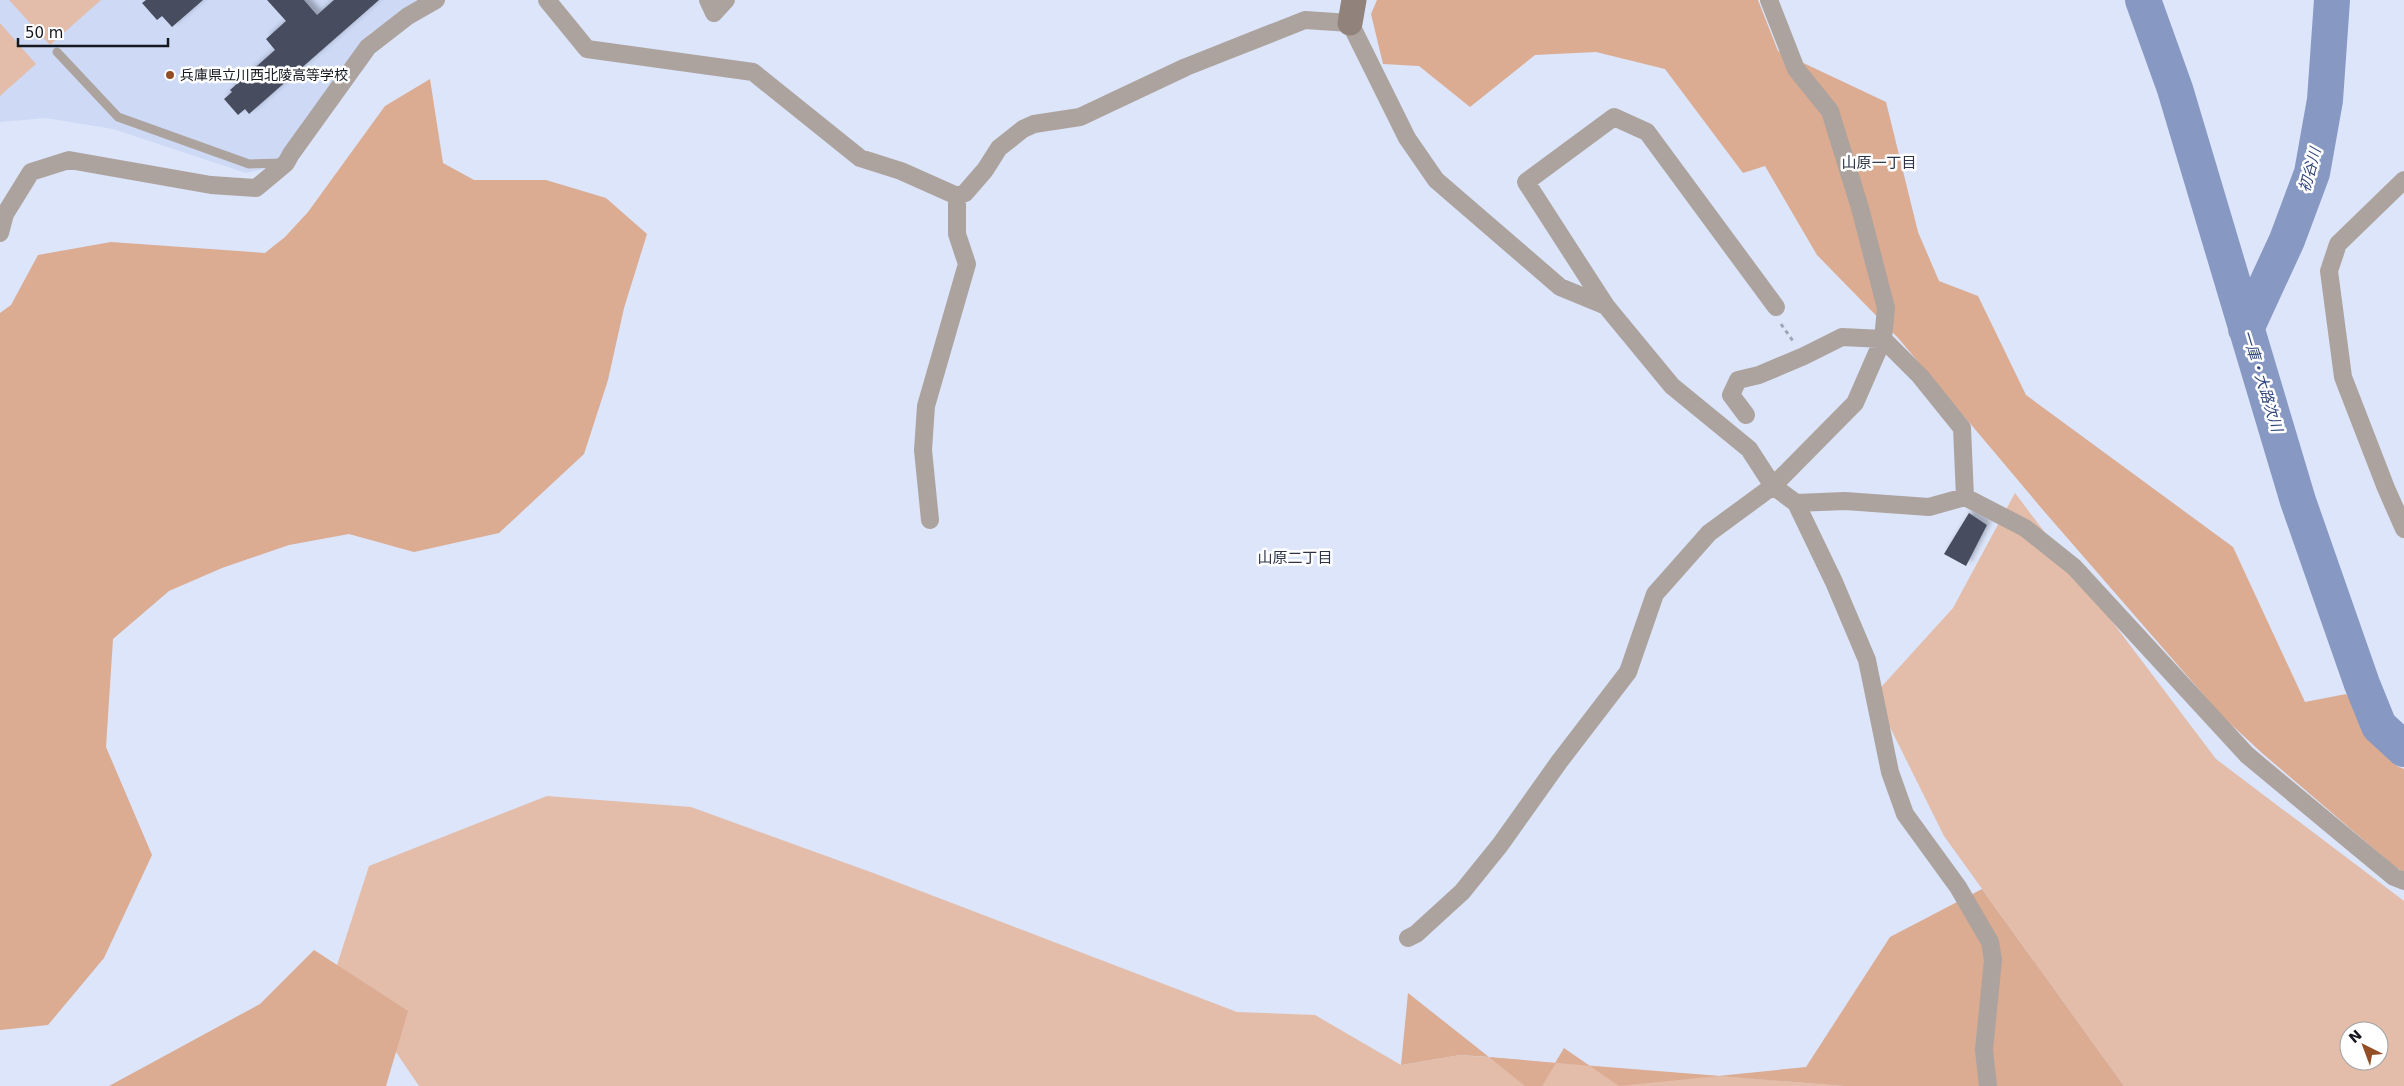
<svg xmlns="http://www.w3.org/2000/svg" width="2404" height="1086" viewBox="0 0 2404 1086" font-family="'DejaVu Sans','Noto Sans JP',sans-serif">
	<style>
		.built { fill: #cdd9f5 }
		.green { fill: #e3bda9; fill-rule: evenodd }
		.forest { fill: #dbab92 }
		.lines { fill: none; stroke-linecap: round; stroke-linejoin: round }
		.river { stroke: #8798c3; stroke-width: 36 }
		.building { fill: #474e5f; filter: url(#shadow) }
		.path { stroke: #9fa6b7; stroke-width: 3; stroke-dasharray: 4 4; stroke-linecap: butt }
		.lane { stroke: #ada39e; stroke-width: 9 }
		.street { stroke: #ada39e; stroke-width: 18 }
		.secondary { stroke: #91837c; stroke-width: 25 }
		.poi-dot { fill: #944e25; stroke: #fff; stroke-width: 2 }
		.labels { text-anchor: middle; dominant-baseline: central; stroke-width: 5; stroke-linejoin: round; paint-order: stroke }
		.poi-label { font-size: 14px; fill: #15181f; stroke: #fff; text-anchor: start }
		.neighbourhood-label { font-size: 15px; fill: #2e3445; stroke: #fff }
		.water-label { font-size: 15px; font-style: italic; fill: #31457d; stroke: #fff }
	</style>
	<defs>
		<filter id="shadow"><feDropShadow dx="4.5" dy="-4.5" stdDeviation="2.5" flood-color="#0004"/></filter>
	</defs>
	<rect width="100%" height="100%" fill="#dce5fa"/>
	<path class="built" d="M0,0h428l-58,33 -93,133 -31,7 -133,-44 -67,-11 -46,4z"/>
	<path class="green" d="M9,0h92l-51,45z
		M0,23l36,41 -36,32z
		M2015,493l201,266 188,142v185h-280l-180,-250 -70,-141 79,-87zM2349,1031h30v30h-30z
		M547,796l144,11 185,67 361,138 78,3 86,50 59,-10 384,31h-1425l-82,-121 32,-99z"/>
	<path class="forest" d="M1377,0h381l20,51 108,51 32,130 21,49 39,15 48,99 207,152 72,155 41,-8 51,72 7,3v103l-10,-6 -132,-113 -40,-37 -179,-206 -144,-171 -82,-84 -52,-89 -22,7 -78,-104 -69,-17 -61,3 -65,52 -51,-41 -36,-2 -12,-50z
		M430,79l13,84 31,17h72l60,18 41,36 -23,74 -16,72 -24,74 -85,79 -85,19 -65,-18 -60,11 -67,23 -53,23 -56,48 -7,108 46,108 -48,103 -56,67 -48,5v-717l11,-8 27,-50 73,-13 154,11 20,-16 23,-25 77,-106z
		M1982,889l142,197h-280l-126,-10 -99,10 -29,-20 -34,-3 -14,23h-17l-36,-29 -29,-2 -59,10 7,-72 81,64 66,6 9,-15 26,18 128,10 88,-9 84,-130z
		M314,950l94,61 -22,75h-277l151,-82z"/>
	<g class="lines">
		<path class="river" d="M2143,0l32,89 123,412 64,183 17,42 25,23
			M2246,329l41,-89 25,-67 13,-73 7,-100"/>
	</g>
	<path class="building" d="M146,0h57l-31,27 -10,-11 -5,4 -15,-17z
		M267,0h37l13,15 17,-15h45l-130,114 -4,-5 -7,6 -14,-16 8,-7 -2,-2 45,-40 -9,-11 20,-18z
		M1969,513l18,12 -21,41 -22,-12z"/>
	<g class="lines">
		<path class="path" d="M1781,324l12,17"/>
		<path class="lane" d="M57,52l61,65 131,47 34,-1"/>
		<path class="street" d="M547,0l40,49 166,23 107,86 41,13 56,25 8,-3 20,-23 14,-22 24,-19 11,-5 46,-7 106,-50 119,-47 45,3 57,115 29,42 124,107 46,19 66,80 77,63 24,37 23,17 38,79 33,78 23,112 15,42 53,73 32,55 3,18 -9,90 4,36
			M708,0l6,13 12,-13
			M1769,0l27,69 34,42 30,97 26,100 -3,31 37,37 42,52 3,69
			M2404,180l-66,64 -9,27 14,106 43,111 18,41
			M0,233l5,-19 26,-42 38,-12 142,25 45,3 30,-25 5,-9 77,-107 40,-31 28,-16
			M1606,306l-80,-124 88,-65 33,15 129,175
			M1796,503l49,-2 84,6 36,-10 60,31 49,39 173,188 101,84 46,38 10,4
			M930,520l-7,-70 3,-44 41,-142 -10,-30v-38
			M1408,938l8,-4 46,-42 38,-47 59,-83 69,-90 27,-78 54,-61 64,-47 82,-83 28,-64 -41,-2 -38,19 -45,19 -21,5 -7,15 15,20"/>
		<path class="secondary" d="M1350,23l4,-23"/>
	</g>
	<circle class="poi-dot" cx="170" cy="75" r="5"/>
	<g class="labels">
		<g class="poi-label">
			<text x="180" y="75">兵庫県立川西北陵高等学校</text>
		</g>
		<g class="neighbourhood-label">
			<text x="1879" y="163">山原一丁目</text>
			<text x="1295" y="558">山原二丁目</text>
		</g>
		<g class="water-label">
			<text transform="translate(2310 170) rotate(-75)">初谷川</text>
			<text transform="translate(2262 381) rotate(73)">一庫・大路次川</text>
		</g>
	</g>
	<g transform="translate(2364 1046) rotate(318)"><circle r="24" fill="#ffffff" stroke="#a1a3a5"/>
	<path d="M0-4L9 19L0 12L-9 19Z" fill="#944e25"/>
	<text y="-8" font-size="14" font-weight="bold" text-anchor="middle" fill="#15181f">N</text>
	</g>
	<path d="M18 38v8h150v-8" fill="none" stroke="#15181f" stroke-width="2.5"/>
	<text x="25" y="38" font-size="15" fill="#15181f" stroke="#ffffff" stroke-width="4" paint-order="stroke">50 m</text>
</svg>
